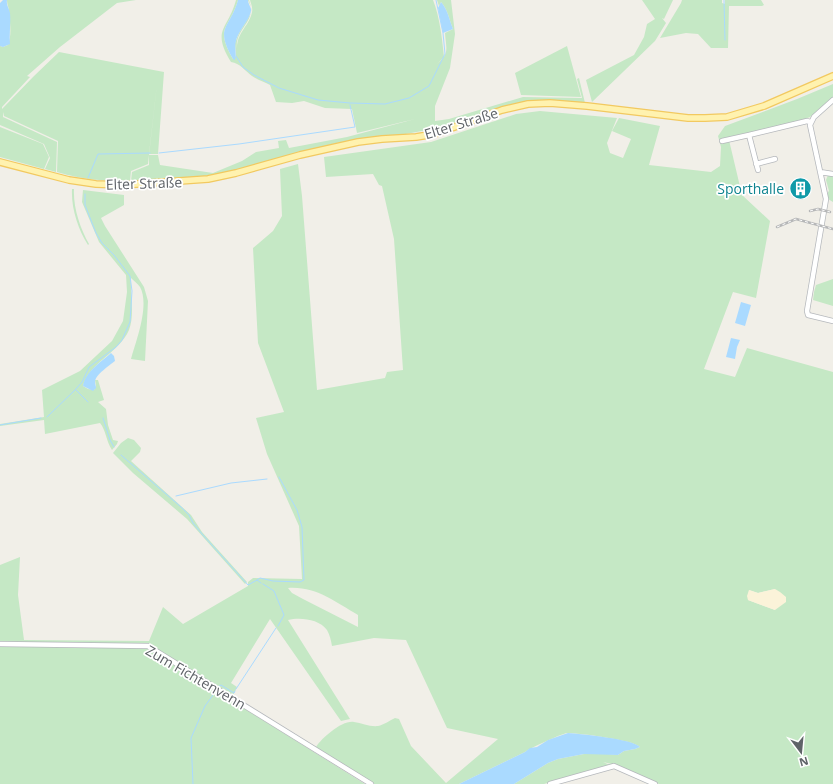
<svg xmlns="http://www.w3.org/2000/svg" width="833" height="784" viewBox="0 0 833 784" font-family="'Open Sans',sans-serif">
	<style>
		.green { fill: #c5e8c5; fill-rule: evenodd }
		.sand { fill: #fbf3d9 }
		.water { fill: #aadaff }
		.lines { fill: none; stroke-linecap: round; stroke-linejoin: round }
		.stream { stroke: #aadaff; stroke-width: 1 }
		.minor-casing { stroke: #b5b8bc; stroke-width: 6 }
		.major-casing { stroke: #f2c960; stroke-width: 8 }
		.minor { stroke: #fff; stroke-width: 4.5 }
		.major { stroke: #fff2af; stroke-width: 5.5 }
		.rail-casing { stroke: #b6b7b8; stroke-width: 2.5 }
		.rail { stroke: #fff; stroke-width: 1; stroke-dasharray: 3; stroke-linecap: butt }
		.labels { text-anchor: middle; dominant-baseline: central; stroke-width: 3.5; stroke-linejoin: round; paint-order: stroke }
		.street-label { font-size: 14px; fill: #5f6368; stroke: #fff }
		.culture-label { font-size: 14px; fill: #0d838f; stroke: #fff; text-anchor: end }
	</style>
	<rect width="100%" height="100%" fill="#f1efe8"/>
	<path class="green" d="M7,0h129l-19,3 -57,44 -33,29 3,1 -28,30v2l32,-33 25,-24 105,20 -6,82h-9l9,-79 -10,89 -17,7 -1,10c-27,0 -46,-1 -73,-9l1,-31 -54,-25 -1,-4v5l54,25 -1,30 -11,-3 5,-11 -6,-14 -44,-19v-79l3,1 5,-2c4,-10 2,-22 1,-33 0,-5 -2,-7 -2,-12z
		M236,0h2c-8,29 -24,26 -5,59l3,-3 -1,-13 4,-10 12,-20v-6l-3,-7h1c1,4 3,8 2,12 -2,13 -16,21 -14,36 0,-16 13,-23 15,-36 1,-4 -1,-8 -2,-12h183c7,18 9,38 11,57l-7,7c13,-10 9,-16 8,-31l8,-4c-4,-10 -5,-19 -12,-27l-2,4 -2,-6h14l4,34 -5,34 -15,38v15l14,-2 74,-22 59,1 -5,-19 2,-1 6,25 -56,-1 -13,2 -78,24 -135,25 -82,21 -22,4 -68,3 1,-9 17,-7v-10h9l2,10 53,8 29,-12 14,-9 23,-4 -1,-7 8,-1 3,8 58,-11 68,-18 -58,14 -5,-24 -27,-1 -21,-7 -12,2 -16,-1 -6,-17c-6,-3 -12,-5 -18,-9 -7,-5 -12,-13 -21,-14 -20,-33 -3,-32 5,-62z
		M642,0h31l-9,19 -2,-1 4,5 -11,18 -63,61 -6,-22 48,-25 10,-18 3,-13 8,-5z
		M682,0h40v3l3,1v-4h36l3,5 -2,1h-33l-1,42h-17l-13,-14 -12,-1 -26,5 21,-35z
		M567,46l14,51 -60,-2 -6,-22z
		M833,84v13l-23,20 -5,2 -76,21 13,55 28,26 -14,77 -23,-6 -29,77 31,8 12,-29 86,24v412h-174l-39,-18 -17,-4 7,3 -66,19h-30l34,-21 10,-4 26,-5 16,-1 18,2 6,-4 11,-2 5,-2c-6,-7 -61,-14 -73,-14 -6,1 -37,15 -42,19l-66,32h-85l-58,-37c6,-9 26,-27 38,-25 8,1 16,5 24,4 6,-1 12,-6 17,-8l4,1 12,27 35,37 52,-44 -51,-11 -41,-88 -32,-2 -42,8c-1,-5 -2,-11 -5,-16 -8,-11 -27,-13 -39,-10l62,99 -9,2 -71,-102 -39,64 6,4 -6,13 134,84h-365v-219l20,-8 -2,38 6,45 125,1 14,-34 20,17 65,-38v-4l5,-4 49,1 -3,-53 -32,-72 -11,-36 28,-6 -26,-69 -5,-95 20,-17 9,-15 -2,-47 18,-5 4,32 15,194 68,-12 2,-6 16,-2 -9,-131 -12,-53 -3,-1 -6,-11 -47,3 -2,-20 107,-15 85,-28 24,-3 77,7 -10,25 3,10 13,5 8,-19 -19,-8 7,-13 41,8 -11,39 62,7 9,-6 1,-19 -3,-11 7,-10 72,-27zM288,588c28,-2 47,14 70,27v12l-55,-28 -11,-6zM775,589v21l-27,-10 1,-10 9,3z
		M0,127l43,17 6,13 -5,12 -44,-12z
		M828,175l5,1v26l-5,-3v-7l1,-1 -3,-11z
		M72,189h2c-1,18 6,39 15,55l-1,1c-10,-16 -17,-37 -16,-56z
		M83,190l41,5v10l-23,13 4,8 39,61 4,14 -3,60 -14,-2c5,-18 19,-54 9,-72 -2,-3 -6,-6 -9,-9 -1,16 4,36 -2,52 -10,23 -40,33 -46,56l5,3 6,1 2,-4 -1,-6h3l6,20 -6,2 8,7 2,16 5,15 5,1 -1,3 -5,6c-6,-9 -6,-20 -12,-27l-55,11 -1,-14 -44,6v-2l44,-7 -2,-27 38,-19 32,-30 11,-20 4,-29 -1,-17 -27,-33 -17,-40z
		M833,279v27l-20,-6 1,-8 2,-7z
		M128,438l6,2 7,8 -1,4 -9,9 60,54 11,17 45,50 -2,2 -58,-65 -54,-46 -20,-20 8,-10z"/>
	<path class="sand" d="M775,589l5,3 6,5v5l-11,8 -27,-10 -1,-4 2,-6 9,3z"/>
	<path class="water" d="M3,0h4c-1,5 2,8 3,13 1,10 -1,21 0,31l-7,3 -3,-1v-43z
		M238,0h10c0,3 2,6 3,9 1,8 -13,22 -15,32 -2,6 1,13 -1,19l-2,-1c-19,-33 -3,-30 5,-59z
		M441,2c7,8 8,17 12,27l-10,4 -5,-25z
		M741,302l10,3 -6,21 -10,-3z
		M731,338l9,2 -3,7 -2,12 -9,-2z
		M111,353l3,3 1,5c-5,4 -20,14 -20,21 0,2 1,4 1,6l-3,3 -10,-5c2,-14 18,-24 28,-33z
		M568,733c13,1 65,6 72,14l-5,2 -11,2 -6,4 -34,-1 -26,5 -10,4 -34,21h-55l66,-32 5,-4 7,-1 11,-7z"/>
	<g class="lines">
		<path class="stream" d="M724,0l1,40
			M236,56l7,11 11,8 25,13 39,12 32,3 35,1 24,-6 20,-12 16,-32 -2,-21 -7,-33
			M159,153l80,-9 116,-17 -5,-22
			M88,178l10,-24 52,-1
			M76,390l12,12
			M47,417l28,-27 7,-8 7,-15 27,-20 6,-7 8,-18 2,-31 -2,-15 -16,-21 -12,-12 -6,-10 -11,-28v-11
			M103,418l7,22 4,7
			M0,425l41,-7
			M121,455l60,52 8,8 4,8 9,11 46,51 9,-5 4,3
			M176,496l55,-13 36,-4
			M257,580l3,-2 13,3 27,1 4,-2 -2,-53 -5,-17 -18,-33
			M263,584l11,7 10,24 -6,11
			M218,687l3,-2 13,8 1,-2
			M236,689l40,-61
			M193,784l-2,-46 14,-32 11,-15"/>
		<defs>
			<path id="minor" d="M833,100l-19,17 -4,8 16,74 -19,112 1,4 25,6
				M722,141l27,-6
				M756,164l19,-5
				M758,170l-9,-35 58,-14 3,1
				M820,172l13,2
				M0,644l148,2 223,138
				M550,784l64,-18 41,18"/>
			<path id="major" d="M0,162l69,18 27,4 26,1 86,-6 28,-6 64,-18 58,-13 24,-3 34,-2 19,-3 67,-24 26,-6 22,-1 37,3 101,12h17l22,-1 37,-11 69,-30"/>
		</defs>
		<use href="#minor" class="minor-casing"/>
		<use href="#major" class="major-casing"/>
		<use href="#minor" class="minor"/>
		<use href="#major" class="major"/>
		<defs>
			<path id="rail" d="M810,211l8,-2 12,3
				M777,227l19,-8 37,10"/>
		</defs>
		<use href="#rail" class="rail-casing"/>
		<use href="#rail" class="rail"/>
	</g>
	<defs>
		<symbol id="building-disc" viewBox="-11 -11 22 22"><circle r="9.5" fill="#0f9aa8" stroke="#fff"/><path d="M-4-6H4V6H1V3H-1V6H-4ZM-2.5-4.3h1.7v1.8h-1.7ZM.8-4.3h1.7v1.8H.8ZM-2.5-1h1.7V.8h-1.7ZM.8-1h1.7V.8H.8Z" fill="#fff"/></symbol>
	</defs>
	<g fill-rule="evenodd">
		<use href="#building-disc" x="788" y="176" width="25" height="25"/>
	</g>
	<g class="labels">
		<g class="street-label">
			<text transform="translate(461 123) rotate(-17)">Elter Straße</text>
			<text transform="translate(144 183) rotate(-2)">Elter Straße</text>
			<text transform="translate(196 677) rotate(30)">Zum Fichtenvenn</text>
		</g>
		<g class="culture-label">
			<text x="784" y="188">Sporthalle</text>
		</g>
	</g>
	<g transform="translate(801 752) rotate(164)" stroke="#ffffff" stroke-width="3" paint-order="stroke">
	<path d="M0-3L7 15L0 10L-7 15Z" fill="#5f6368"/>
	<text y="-6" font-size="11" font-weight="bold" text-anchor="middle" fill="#5f6368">N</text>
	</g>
</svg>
